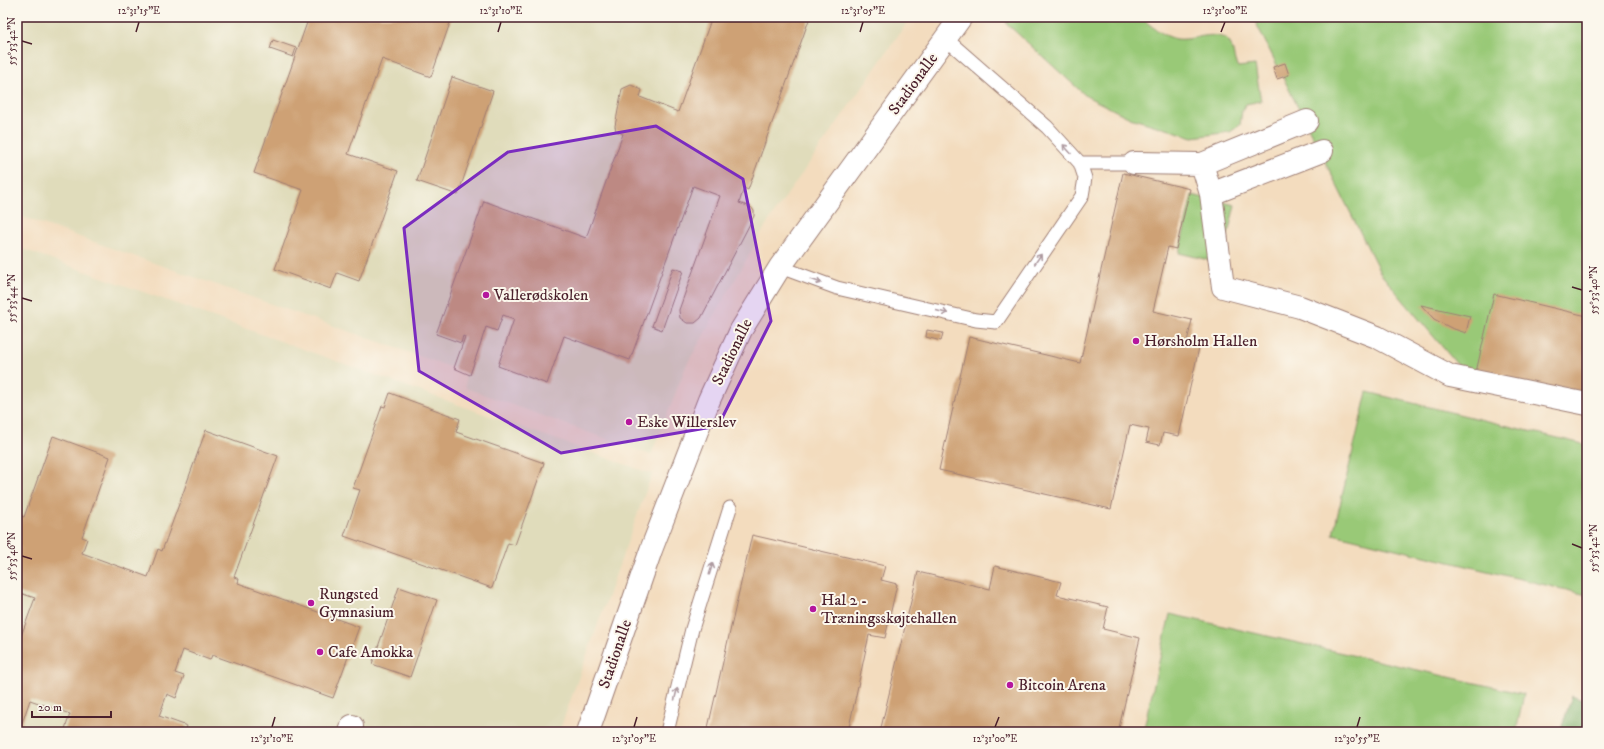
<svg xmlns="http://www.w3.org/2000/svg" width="1604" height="749" viewBox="0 0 1604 749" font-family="'IM FELL DW Pica',serif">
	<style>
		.built { fill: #e0dcbb }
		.green { fill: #99c977; stroke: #727451 }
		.forest { fill: #7aad68; stroke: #62664a }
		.building { fill: #cea175 }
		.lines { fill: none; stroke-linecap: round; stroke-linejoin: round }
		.service-casing { stroke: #9e7e74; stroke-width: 15 }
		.minor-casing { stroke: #9e7e74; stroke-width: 24 }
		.service { stroke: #fff; stroke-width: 13 }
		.minor { stroke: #fff; stroke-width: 22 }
		.oneway { stroke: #ae9aa0 }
		.marked { fill: #7b2cbf; fill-opacity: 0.2; stroke: #7b2cbf; stroke-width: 3; stroke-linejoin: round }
		.ticks { fill: none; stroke: #4a1f2b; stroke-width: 1.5 }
		.poi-dot { fill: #b5179e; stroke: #fbf7ec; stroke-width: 1.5 }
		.labels { text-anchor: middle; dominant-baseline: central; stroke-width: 4; stroke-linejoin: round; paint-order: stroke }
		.street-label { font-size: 16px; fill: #4a1f2b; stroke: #fbf7ec }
		.poi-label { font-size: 16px; fill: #4a1f2b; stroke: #fbf7ec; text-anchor: start }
		.neatline { fill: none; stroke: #4a1f2b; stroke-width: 1.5 }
		.ticks-label { font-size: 10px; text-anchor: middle; fill: #4a1f2b }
	</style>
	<rect width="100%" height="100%" fill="#fbf7ec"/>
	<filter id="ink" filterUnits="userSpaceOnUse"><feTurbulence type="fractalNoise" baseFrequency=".025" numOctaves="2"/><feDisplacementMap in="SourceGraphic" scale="8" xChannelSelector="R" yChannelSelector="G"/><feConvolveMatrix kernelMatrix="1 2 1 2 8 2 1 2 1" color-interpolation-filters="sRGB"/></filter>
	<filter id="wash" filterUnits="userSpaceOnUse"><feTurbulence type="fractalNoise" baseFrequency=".012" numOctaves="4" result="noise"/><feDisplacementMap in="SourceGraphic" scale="16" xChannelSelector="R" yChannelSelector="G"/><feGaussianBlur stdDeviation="0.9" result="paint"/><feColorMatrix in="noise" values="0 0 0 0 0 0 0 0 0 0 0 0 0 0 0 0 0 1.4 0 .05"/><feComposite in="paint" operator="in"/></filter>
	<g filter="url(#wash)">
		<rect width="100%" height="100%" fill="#f3dcbe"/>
		<path class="built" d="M17,17h894l-145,208 -80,141 -35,89 -185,-67 -1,-16 -448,-157z
			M17,247l635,227 -93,258h-542z"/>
		<path class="green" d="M1011,17h129c10,8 24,20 37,22 16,2 33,-9 49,0 9,6 6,20 12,28l17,-2 6,36 -15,3 -4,6 -2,15 -10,7 -37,5 -63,-19 -44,-22 -80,-73z
			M1253,17h334v384l-121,-26 -85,-101z
			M1192,195l43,10 -14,58 -42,-10z
			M1367,392l220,53v150l-254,-61z
			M1170,614l354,80 -8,38h-373z"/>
		<path class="forest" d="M1572,696l15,6v30h-27z"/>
		<g id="blocks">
			<path class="building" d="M309,17h143l-21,60 -49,-18 -34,95 50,17 -39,110 -22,-8 -6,16 -56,-20 28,-79 -49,-17z
				M712,17h98l-62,173 -4,-2 -5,15 12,4 3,4v5l-53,102 -6,5h-8l-7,-5 -1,-8 41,-114 -27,-10 -63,174 -66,-24 -17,48 -49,-18 16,-47 -11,-4 -6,16 -11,-4 -16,48 -16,-7 11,-31 -2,-1 -2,7 -25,-9 48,-133 102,37 37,-104 -7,-3 -1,-5 7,-37 9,-4 11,5 -2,7 38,15z
				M273,40l23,8 -3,9 -23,-8z
				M1285,63l4,12 -12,4 -4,-12z
				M452,77l41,14 -35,104 -41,-14z
				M1123,173l67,16 -14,60 -8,-2 -15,64 39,9 -6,26 13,2 -20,88 -16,-3 -3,12 -14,-3 3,-13 -19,-4 -19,84 -172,-39 30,-133 111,26z
				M673,268l10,3 -21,59 -10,-4z
				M1494,294l93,22v83l-111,-27z
				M1421,305l49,11 -4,17 -15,-5 -17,-9z
				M927,330l16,3 -2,8 -15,-4z
				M390,393l70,26 -4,13 88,31 -29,82 -7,-2 -16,45 -148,-52 16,-46 -7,-2 29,-82 3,1z
				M206,430l72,26 -44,121 5,2 -1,4 121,44 -26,71 -121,-43 -2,5 -27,-10 -8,23 9,3 -8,22 -9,-4 -8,22 28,10 -2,6h-121l6,-18 -40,-14 -11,32h-2v-85l18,-49 -18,-6v-72l1,-5 6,2 29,-81 57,21 -28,80 5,2 -5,14 66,24 10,-28 4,2z
				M752,535l133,31 -4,14 16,4 -12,54 -16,-3 -21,97h-141z
				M995,566l66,16 -4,13 51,12 -5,22 37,9 -22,94h-238l38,-160 72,17z
				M399,587l38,13 -27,77 -38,-13z"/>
		</g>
	</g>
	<g filter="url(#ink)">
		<use href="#blocks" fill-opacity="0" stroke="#9e7e74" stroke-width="1"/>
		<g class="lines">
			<defs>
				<path id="service" d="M1080,163h54
					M780,267l57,21 139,32 20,2 86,-126 3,-18 -5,-15 -33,-36 -101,-88
					M667,732l25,-103 38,-121"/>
				<path id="minor" d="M1134,163l68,1 9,30 12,93 77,20 77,30 73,39 137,28
					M1202,164l105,-43
					M1211,194l111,-43
					M350,732l2,-6
					M588,732l63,-182 58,-150 32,-70 39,-63 181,-250"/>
			</defs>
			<use href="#service" class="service-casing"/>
			<use href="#minor" class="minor-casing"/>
			<use href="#service" class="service"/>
			<use href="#minor" class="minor"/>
		</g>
		<defs><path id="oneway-shaft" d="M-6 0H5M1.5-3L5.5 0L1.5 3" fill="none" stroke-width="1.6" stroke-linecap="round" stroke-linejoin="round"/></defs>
		<g class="oneway">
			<use href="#oneway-shaft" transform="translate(1067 149) rotate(-132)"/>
			<use href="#oneway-shaft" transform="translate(1038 259) rotate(-56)"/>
			<use href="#oneway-shaft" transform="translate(816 281) rotate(20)"/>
			<use href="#oneway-shaft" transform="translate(942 312) rotate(14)"/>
			<use href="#oneway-shaft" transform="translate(711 569) rotate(-73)"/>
			<use href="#oneway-shaft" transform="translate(676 694) rotate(-76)"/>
		</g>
	</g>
	<path class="marked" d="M656,126l87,53 28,142 -53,105 -157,27 -142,-82 -15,-143 104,-76z"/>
	<path class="ticks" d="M136,32l3,-10M498,32l3,-10M860,32l3,-10M1221,32l4,-10M22,41l10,3M1572,287l10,3M22,298l10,3M1572,544l10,4M22,556l10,3M272,727l3,-10M634,727l3,-10M995,727l4,-10M1357,727l3,-10"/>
	<g class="poi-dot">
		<circle cx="486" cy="295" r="4"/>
		<circle cx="1136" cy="341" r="4"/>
		<circle cx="629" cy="422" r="4"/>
		<circle cx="311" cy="603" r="4"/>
		<circle cx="813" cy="609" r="4"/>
		<circle cx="320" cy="652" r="4"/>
		<circle cx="1010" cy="685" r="4"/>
	</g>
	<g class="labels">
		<g class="street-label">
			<text transform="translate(913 84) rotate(-54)">Stadionalle</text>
			<text transform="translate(732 352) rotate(-64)">Stadionalle</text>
			<text transform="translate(615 654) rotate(-71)">Stadionalle</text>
		</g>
		<g class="poi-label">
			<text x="494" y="295">Vallerødskolen</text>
			<text x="1144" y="341">Hørsholm Hallen</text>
			<text x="637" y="422">Eske Willerslev</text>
			<text x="319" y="594">Rungsted<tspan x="319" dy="18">Gymnasium</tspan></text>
			<text x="821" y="600">Hal 2 -<tspan x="821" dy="18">Træningsskøjtehallen</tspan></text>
			<text x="328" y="652">Cafe Amokka</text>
			<text x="1018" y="685">Bitcoin Arena</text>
		</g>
	</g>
	<rect width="1604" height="749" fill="none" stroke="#fbf7ec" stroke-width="44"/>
	<path d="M32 711v6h79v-6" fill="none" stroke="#4a1f2b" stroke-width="2"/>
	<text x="38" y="711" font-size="12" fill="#4a1f2b" stroke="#fbf7ec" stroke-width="3" paint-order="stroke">20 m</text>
	<rect x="22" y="22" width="1560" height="705" class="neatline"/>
	<g class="ticks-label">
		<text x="139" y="14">12°31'15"E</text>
		<text x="501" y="14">12°31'10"E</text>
		<text x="863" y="14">12°31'05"E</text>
		<text x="1225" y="14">12°31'00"E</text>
		<text transform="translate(11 41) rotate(-90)" y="4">55°53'42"N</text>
		<text transform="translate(1593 290) rotate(-90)" y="4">55°53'40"N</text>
		<text transform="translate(11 298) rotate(-90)" y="4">55°53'44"N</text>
		<text transform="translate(1593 548) rotate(-90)" y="4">55°53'42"N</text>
		<text transform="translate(11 556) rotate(-90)" y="4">55°53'46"N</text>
		<text x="272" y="742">12°31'10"E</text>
		<text x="634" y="742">12°31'05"E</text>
		<text x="995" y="742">12°31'00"E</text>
		<text x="1357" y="742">12°30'55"E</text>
	</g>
</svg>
